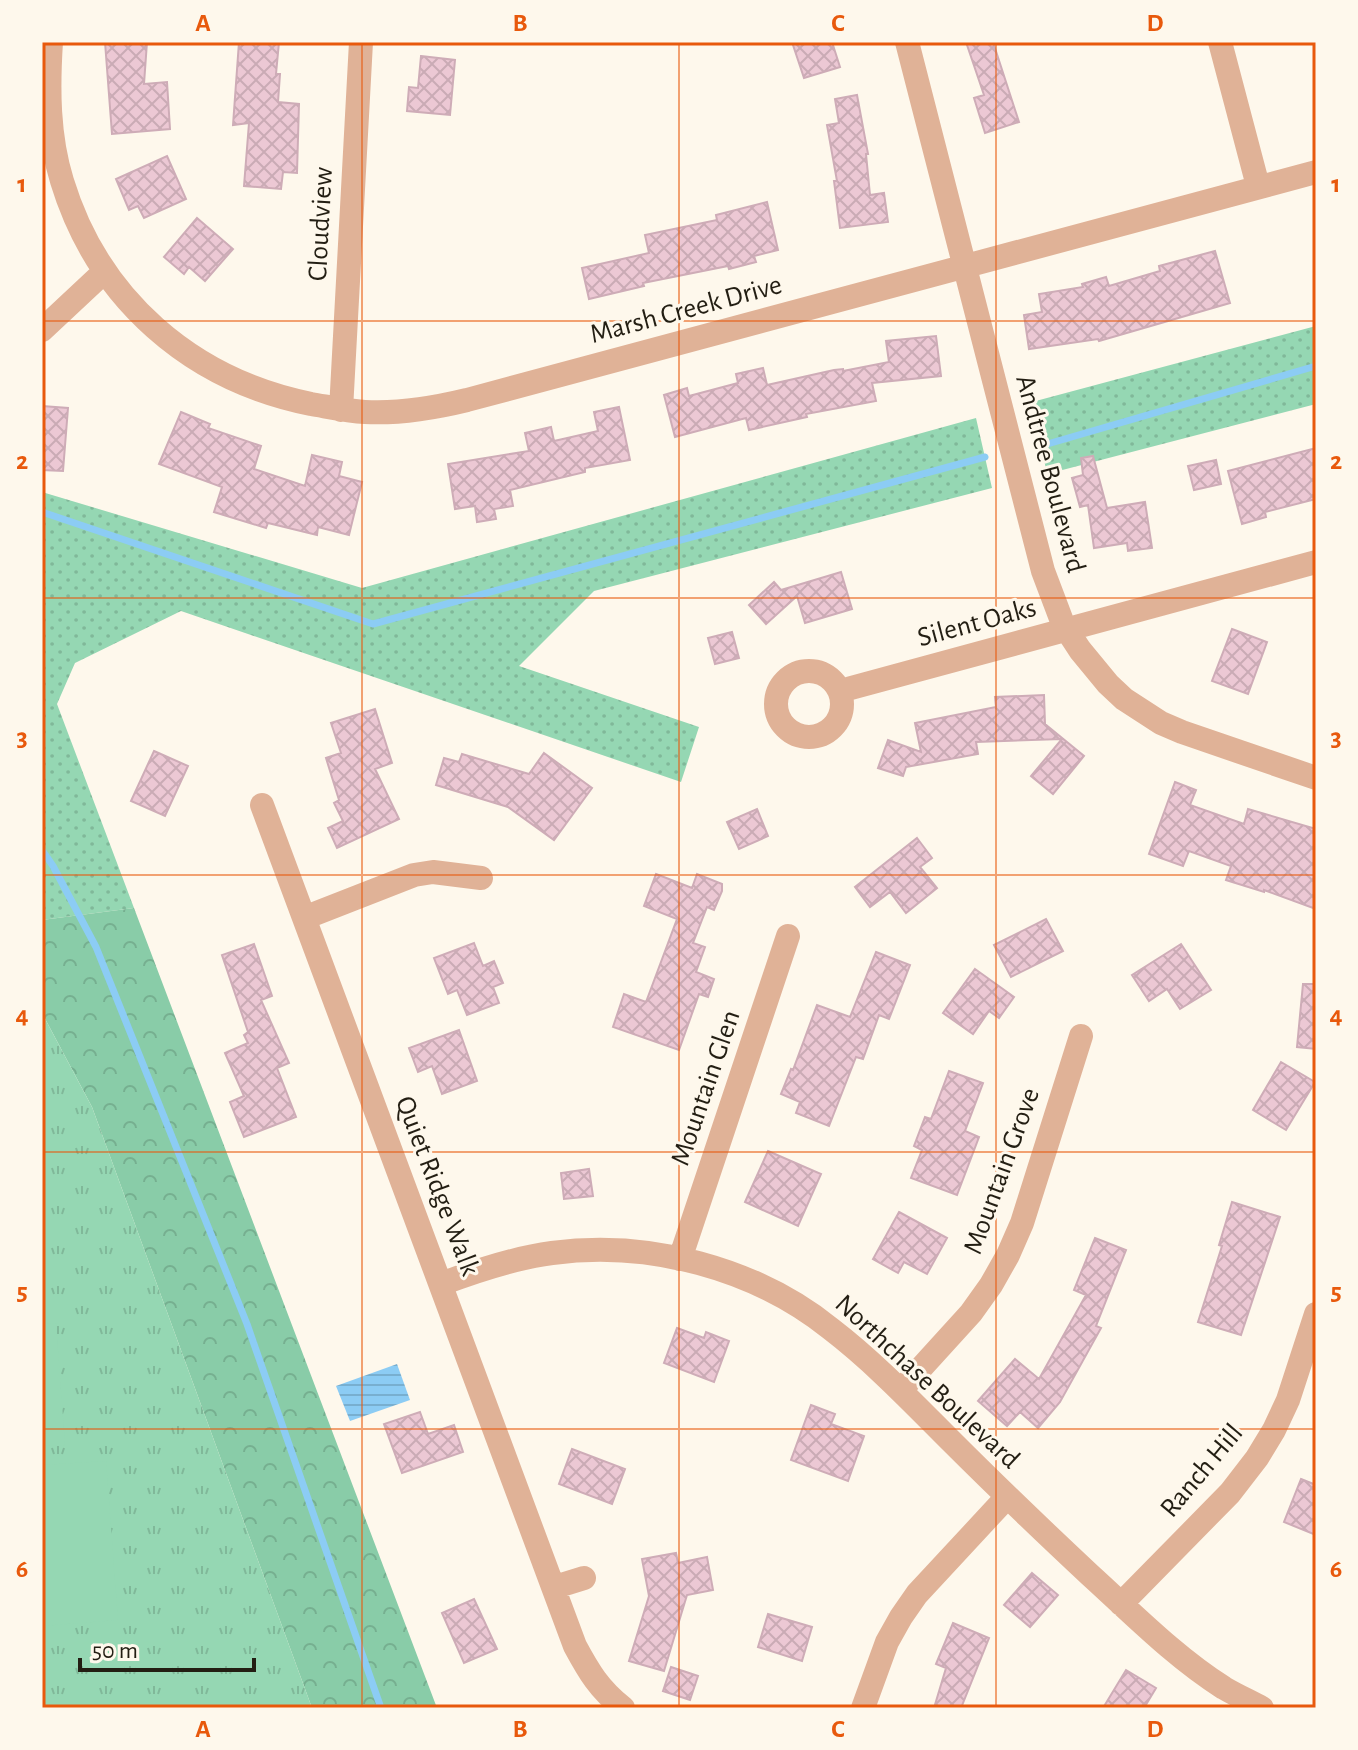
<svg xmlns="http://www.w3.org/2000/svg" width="1358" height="1750" viewBox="0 0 1358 1750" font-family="'Alegreya Sans',sans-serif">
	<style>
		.grass { fill: url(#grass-dots) }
		.forest { fill: url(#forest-crowns) }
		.park { fill: url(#park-tufts) }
		.garden { fill: #95d7b3 }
		.water { fill: url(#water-rules) }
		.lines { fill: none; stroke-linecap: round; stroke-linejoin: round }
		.stream { stroke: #8cccf4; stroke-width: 7 }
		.building { fill: url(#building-cross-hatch); stroke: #ceacb7; stroke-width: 2 }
		.minor { stroke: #e0b297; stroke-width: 24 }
		.grid { fill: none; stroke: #e8590c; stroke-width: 2; stroke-opacity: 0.55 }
		.labels { text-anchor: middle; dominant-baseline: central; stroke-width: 6; stroke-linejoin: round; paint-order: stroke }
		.street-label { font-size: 28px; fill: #231e13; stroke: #fef8ec }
		.neatline { fill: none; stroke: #e8590c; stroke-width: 3 }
		.grid-label { font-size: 26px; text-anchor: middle; font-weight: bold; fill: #e8590c }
	</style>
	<defs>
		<pattern id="grass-dots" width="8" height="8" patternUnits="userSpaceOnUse" patternTransform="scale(2)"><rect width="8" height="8" fill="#95d7b3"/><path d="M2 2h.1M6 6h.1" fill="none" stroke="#80b899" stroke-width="1.8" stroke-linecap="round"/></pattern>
		<pattern id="forest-crowns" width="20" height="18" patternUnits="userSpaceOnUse" patternTransform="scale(2)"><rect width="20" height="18" fill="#89cca8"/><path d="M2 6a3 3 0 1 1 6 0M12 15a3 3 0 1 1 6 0" fill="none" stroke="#76af90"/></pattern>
		<pattern id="park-tufts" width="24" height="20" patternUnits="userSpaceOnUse" patternTransform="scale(2)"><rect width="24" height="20" fill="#95d7b3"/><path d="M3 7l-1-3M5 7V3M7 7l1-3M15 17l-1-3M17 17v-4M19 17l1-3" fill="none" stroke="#80b899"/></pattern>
		<pattern id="water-rules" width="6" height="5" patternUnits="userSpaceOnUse" patternTransform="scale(2)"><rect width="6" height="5" fill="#8cccf4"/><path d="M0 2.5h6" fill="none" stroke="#78afd0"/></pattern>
		<pattern id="building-cross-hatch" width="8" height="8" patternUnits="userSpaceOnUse" patternTransform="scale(2)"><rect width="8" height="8" fill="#ecc8d4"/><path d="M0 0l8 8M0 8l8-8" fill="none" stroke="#caabb5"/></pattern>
	</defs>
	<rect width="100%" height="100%" fill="#fef8ec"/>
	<path class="grass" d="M1316,326v78l-269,70 -15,-72z
		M976,418l16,70 -398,103 -75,75 180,61 -18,55 -500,-171 -106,52 -18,41 77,204 -92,12v-428l320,96z"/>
	<path class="forest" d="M134,908l303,800h-125l-220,-601 -50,-94v-93z"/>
	<path class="park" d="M42,1013l50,94 220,601h-270z"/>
	<path class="garden" d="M56,1323l9,122 -23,1v-122z
		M106,1461l12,159 -76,6v-161z
		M42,1629l8,24 -1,55 -7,-1z"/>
	<path class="water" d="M397,1364l13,36 -60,21 -14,-35z"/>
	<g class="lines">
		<path class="stream" d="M1044,445l272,-79
			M42,512l331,112 612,-167
			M42,850l11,16 43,81 151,377 134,384"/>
	</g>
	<path class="building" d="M105,42h42l-3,42 23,-2 3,47 -58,5z
		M239,42h40l-3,32h4l-2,28 21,2 -2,69 -14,-1 -2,17 -37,-3 5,-63 -16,2z
		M792,42h40l8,25 -36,11z
		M966,42h27l26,80 -34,11 -11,-35 10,-3z
		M421,56l34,4 -5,55 -43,-4 2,-24 9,1z
		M857,95l11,59h-2l4,41 14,-2 4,29 -48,6 -6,-47h3l-10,-56 12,-2 -4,-24z
		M167,156l19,43 -42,19 -6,-12 -9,4 -13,-31z
		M767,202l11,48 -24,6 2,6 -27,7 -1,-3 -85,17 1,3 -55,13 -7,-31 67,-15 -4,-18 72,-15 -1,-5z
		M197,218l36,31 -28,32 -16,-14 -5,7 -20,-17z
		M1215,251l15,52 -131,38 -1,-2 -69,10 -5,-34 18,-3 -3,-18 44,-7 -1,-3 24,-7 3,9 51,-15 -1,-5z
		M936,336l5,40 -69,7 4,18 -70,13 1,3 -58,13 -3,-12 -71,19 -11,-42 23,-7 2,8 49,-13 -2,-9 27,-6 4,17 67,-15 9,-1v2l46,-9 -3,-21z
		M42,406l26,2 -5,63 -21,-1z
		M619,407l11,53 -45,8v4l-75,18 3,16 -19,3 2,10 -19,3 -2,-16 -20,3 -7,-45 81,-13 -4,-18 26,-6 3,14 44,-10 -4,-19z
		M181,412l29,12 -2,4 53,18 -7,23 51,17 7,-31 30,7 -3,14 23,6 -13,53 -31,-8 -1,8 -49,-12 -2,5 -52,-16 8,-25 -63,-23z
		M1316,448v51l-51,13 1,5 -24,7 -14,-53z
		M1093,456l14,52 38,-6 7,46 -24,3 -1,-8 -33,5 -6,-43 -8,2 -8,-29 11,-3 -2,-17z
		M1216,460l5,24 -27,6 -6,-24z
		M841,572l11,37 -47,14 -8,-27 -31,28 -17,-19 25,-23 7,8z
		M1232,629l35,13 -19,52 -36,-13z
		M732,632l7,26 -24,6 -7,-26z
		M1044,695l1,29 39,32 -31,38 -22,-18 31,-37 -86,3 2,12 -72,13 -3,9 -25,-8 10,-28 33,12 -6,-29 81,-16 -1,-10z
		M375,709l17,54 -17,6 24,50 -62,29 -9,-20 15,-7 -9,-18 5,-3 -13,-42 15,-5 -10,-30z
		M154,751l34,15 -23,50 -34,-15z
		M544,753l48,35 -38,52 -46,-33 -72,-22 8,-27 15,4 3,-8 67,20z
		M1175,782l21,8 -6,15 54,19 4,-15 68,20v80l-52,-19v2l-38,-12 5,-14 -42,-15 -6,15 -34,-12z
		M757,809l11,27 -29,13 -12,-27z
		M917,838l15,20 -12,9 17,21 -31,25 -16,-21 -20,15 -15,-20z
		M656,874l36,14 5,-14 25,10v7l-8,19 -7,-3 -14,36 12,4 -9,25 18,7 -6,18 -9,-3 -20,56 -66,-23 11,-33 22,8 31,-83 -33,-13z
		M1046,919l17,32 -52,26 -17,-32z
		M474,943l9,23 11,-5 9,22 -10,4 6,16 -32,12 -10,-25 -9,4 -14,-36z
		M254,944l18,52 -11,4 28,63 -12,5 19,49 -52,20 -14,-35 14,-6 -19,-43 23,-10 -4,-8 4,-3 -26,-77z
		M1181,944l30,46 -31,19 -13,-20 -18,12 -17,-26z
		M876,952l34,13 -21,54 -10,-4 -16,44 -7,-2 -27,69 -33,-13 4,-11 -19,-8 10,-25 2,1 24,-65 33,12z
		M975,969l39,28 -15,21 -10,-7 -16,23 -30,-21z
		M1303,984h13v65l-19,-2z
		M459,1030l18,51 -35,13 -10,-28 -14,6 -9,-24z
		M1281,1062l34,20 -29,48 -33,-20z
		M949,1071l34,12 -18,48 14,6 -22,58 -46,-17 11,-28 -8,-4 11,-29 6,2z
		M768,1151l53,23 -23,52 -53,-24z
		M589,1169l4,27 -29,3 -3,-26z
		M1232,1202l48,15 -39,118 -43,-13 24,-76 -3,-1z
		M899,1212l48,26 -20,36 -23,-12 -6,11 -25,-14z
		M1095,1238l31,12 -30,76 5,2 -41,74 -22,26 -18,-16 -13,14 -29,-25 37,-42 24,20 47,-84 -12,-5z
		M677,1328l27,10 2,-6 23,9 -15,41 -50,-19z
		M811,1405l24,9 -4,10 33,12 -16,45 -57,-21z
		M420,1412l8,22 26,-9 9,27 -61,21 -18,-49z
		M572,1449l53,20 -13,35 -53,-20z
		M1301,1479l15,6v50l-32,-13z
		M676,1553l2,10 29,-6 6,33 -26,5 -23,76 -35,-10 20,-65 -7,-37z
		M1032,1573l26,22 -28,32 -26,-22z
		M474,1599l23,50 -33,14 -22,-50z
		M768,1614l44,13 -10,34 -44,-14z
		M953,1623l36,15 -28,70h-27l12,-40 -10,-4z
		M671,1667l27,9 -8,24 -27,-9z
		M1126,1670l30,18 -12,20h-41z"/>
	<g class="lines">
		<path class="minor" d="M51,42c-3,46 -3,94 11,139 36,118 129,199 249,223 18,3 36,7 54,8 35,2 69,-4 102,-12l849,-228
			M907,42l136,529 20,53 17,26 28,34 16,15 37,24 21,9 134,46
			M1220,42l38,144
			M42,330l62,-58
			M341,410l20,-368
			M776 704a33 33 0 1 1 66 0a33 33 0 1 1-66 0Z
			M840,691l476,-129
			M262,805l313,841c14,26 24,43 48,62
			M304,918l110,-43 19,-3 48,6
			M680,1259l108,-323
			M441,1284c37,-14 73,-26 111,-31 97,-13 203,15 279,76 43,33 81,73 120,112 45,45 92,90 139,134 43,39 85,82 134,113 12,7 25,13 38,20
			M901,1390l70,-77 20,-28 17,-30 14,-32 59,-187
			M555,1587l29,-9
			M1121,1604l109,-111 27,-35 17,-28 14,-30 28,-86
			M863,1708l24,-66 14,-25 16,-23 90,-97"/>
	</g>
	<path class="grid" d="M362,42v1666M679,42v1666M996,42v1666M42,321h1274M42,598h1274M42,875h1274M42,1152h1274M42,1429h1274"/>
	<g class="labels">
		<g class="street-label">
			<text transform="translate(321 224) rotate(-87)">Cloudview</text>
			<text transform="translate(686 310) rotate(-15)">Marsh Creek Drive</text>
			<text transform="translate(1050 474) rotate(75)">Andtree Boulevard</text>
			<text transform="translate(977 623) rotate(-15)">Silent Oaks</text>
			<text transform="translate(706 1088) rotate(-71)">Mountain Glen</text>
			<text transform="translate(1002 1171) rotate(-70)">Mountain Grove</text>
			<text transform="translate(437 1186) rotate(69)">Quiet Ridge Walk</text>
			<text transform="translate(927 1382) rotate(43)">Northchase Boulevard</text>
			<text transform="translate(1202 1471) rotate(-50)">Ranch Hill</text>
		</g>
	</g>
	<rect width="1358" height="1750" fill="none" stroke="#fef8ec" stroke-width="88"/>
	<path d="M80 1658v12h174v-12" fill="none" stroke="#231e13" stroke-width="4"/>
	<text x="92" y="1658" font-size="24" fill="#231e13" stroke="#fef8ec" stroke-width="6" paint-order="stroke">50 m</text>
	<rect x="44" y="44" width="1270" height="1662" class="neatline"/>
	<g class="grid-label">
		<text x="203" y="31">A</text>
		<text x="520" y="31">B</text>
		<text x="838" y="31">C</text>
		<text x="1155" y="31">D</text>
		<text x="22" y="192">1</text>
		<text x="1336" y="192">1</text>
		<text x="22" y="469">2</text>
		<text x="1336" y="469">2</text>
		<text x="22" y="746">3</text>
		<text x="1336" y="746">3</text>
		<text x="22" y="1023">4</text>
		<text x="1336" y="1023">4</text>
		<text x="22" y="1300">5</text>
		<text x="1336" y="1300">5</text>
		<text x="22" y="1577">6</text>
		<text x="1336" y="1577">6</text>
		<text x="203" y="1737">A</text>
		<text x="520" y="1737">B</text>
		<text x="838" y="1737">C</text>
		<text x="1155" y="1737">D</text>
	</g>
</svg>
